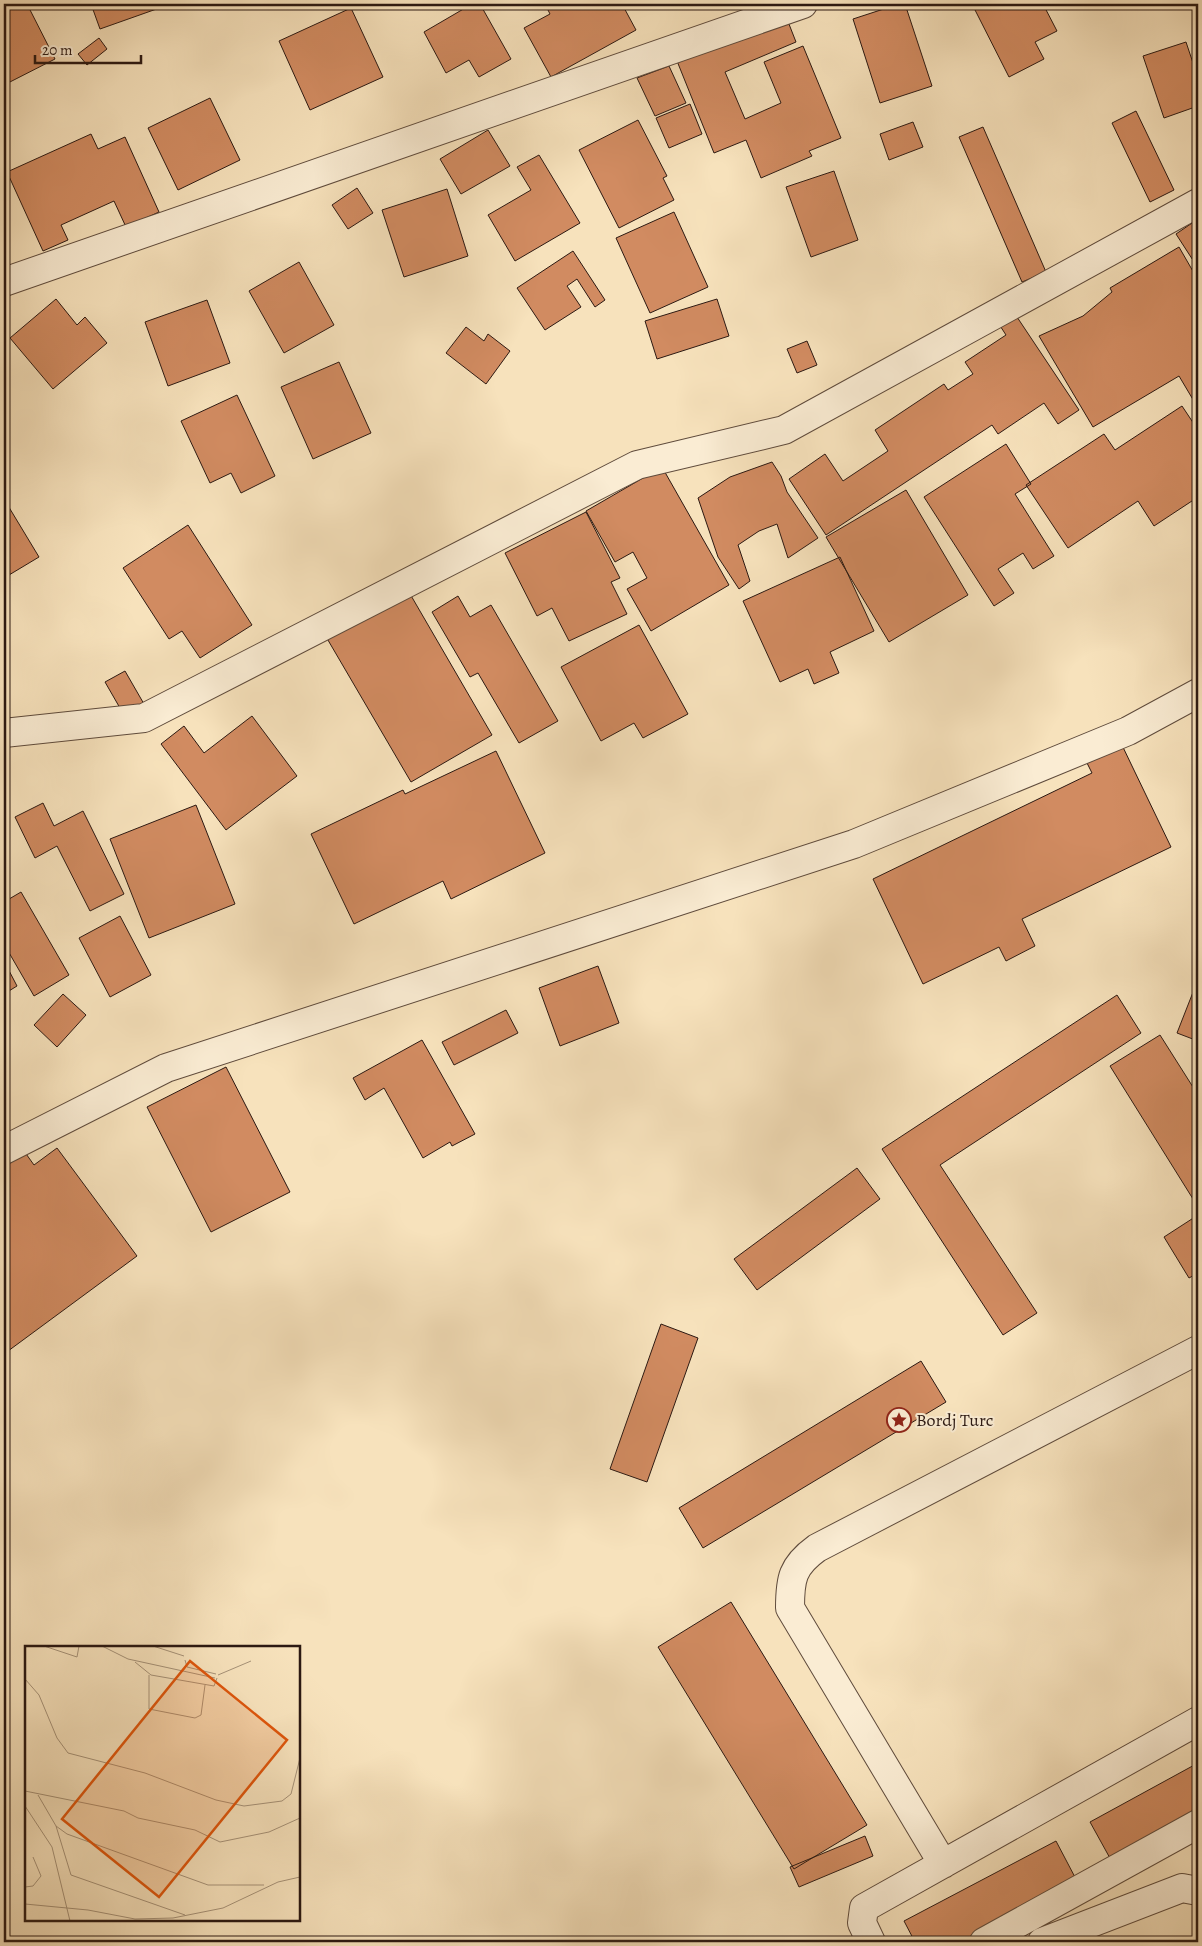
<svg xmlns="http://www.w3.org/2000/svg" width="1202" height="1946" viewBox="0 0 1202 1946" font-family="Alegreya,serif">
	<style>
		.building { fill: #d18b61; stroke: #2c1912 }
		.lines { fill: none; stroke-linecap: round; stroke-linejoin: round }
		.minor-casing { stroke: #5f4b3c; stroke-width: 30 }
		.minor { stroke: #faecd3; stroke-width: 28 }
		.labels { text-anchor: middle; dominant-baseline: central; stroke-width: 4; stroke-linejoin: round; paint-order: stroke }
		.poi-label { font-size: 18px; fill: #2c1912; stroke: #faecd3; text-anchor: start }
		.inset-road { fill: none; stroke: #a69278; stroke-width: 1 }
		.view { fill: #df560c; fill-opacity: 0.15; stroke: #df560c; stroke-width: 2.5 }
		.inset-edge { fill: none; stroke: #2c1912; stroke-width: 2.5 }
	</style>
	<rect width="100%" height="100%" fill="#f7e2bc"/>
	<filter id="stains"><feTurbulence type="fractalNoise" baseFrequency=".004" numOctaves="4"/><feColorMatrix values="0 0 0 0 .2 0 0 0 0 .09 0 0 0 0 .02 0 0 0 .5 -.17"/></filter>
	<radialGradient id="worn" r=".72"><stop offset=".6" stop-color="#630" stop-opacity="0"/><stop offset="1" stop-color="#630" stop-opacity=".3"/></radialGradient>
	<path class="building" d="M4,4h23l28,55 -51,26z
		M91,4h73l1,2 -65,23z
		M472,4h8l31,55 -32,18 -10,-17 -23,13 -22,-41z
		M545,4h77l14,26 -85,47 -27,-49 26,-14z
		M899,4h6l27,82 -52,17 -27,-84z
		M978,4h65l14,27 -22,11 9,17 -35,18 -36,-71z
		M351,8l32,69 -73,33 -31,-69z
		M787,19l9,23 -71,30 20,47 36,-16 -17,-41 39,-16 38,92 -32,13 3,5 -51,22 -15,-38 -32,13 -37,-92z
		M99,38l8,11 -20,16 -9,-11z
		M1186,42l12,36v28l-34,12 -21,-62z
		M669,66l17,37 -31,13 -18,-38z
		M210,98l30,62 -62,30 -30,-62z
		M690,104l12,30 -33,14 -13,-30z
		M1136,111l38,79 -24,12 -38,-79z
		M638,120l29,56 -4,2 11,22 -55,28 -40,-78z
		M913,122l10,25 -34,13 -9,-26z
		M983,127l63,145 -24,10 -63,-145z
		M488,130l22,36 -49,28 -21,-35z
		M91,134l7,15 27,-12 34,75 -33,15 -12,-26 -53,24 7,15 -25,11 -36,-79z
		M539,155l41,68 -65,38 -27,-46 43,-25 -14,-23z
		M834,171l24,69 -47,17 -25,-70z
		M357,188l16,25 -25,16 -16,-24z
		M447,189l21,67 -64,21 -22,-67z
		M674,212l34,75 -58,26 -34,-75z
		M1198,219v49l-22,-34z
		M1179,247l19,33v128l-19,-32 -86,51 -54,-91 44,-20 29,-24 -2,-4z
		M573,251l32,49 -10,7 -18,-28 -10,7 14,21 -36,23 -28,-42z
		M299,262l35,63 -50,28 -35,-62z
		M56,299l21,26 8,-8 22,26 -54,46 -43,-51z
		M717,299l12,37 -72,23 -12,-38z
		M207,300l23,63 -62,23 -23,-64z
		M1011,308l68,102 -21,14 -14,-21 -46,31 -6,-9 -166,110 -37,-56 36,-25 18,27 45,-30 -13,-21 69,-46 4,6 25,-16 -8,-12 41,-27 -11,-17z
		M466,327l18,14 4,-7 22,17 -24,33 -40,-31z
		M807,341l10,24 -20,8 -10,-24z
		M339,362l32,71 -58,26 -32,-72z
		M237,395l38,81 -34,17 -10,-20 -21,10 -29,-62z
		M1182,406l16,24v67l-44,29 -16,-25 -70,47 -42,-63 78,-51 11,16z
		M1006,444l25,40 -16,10 39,62 -21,13 -10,-16 -25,16 16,24 -20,13 -70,-109z
		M772,462l9,14 6,16 31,46 -30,20 -11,-34 -18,7 -21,14 12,36 -11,8 -21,-32 -20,-59 32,-21z
		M662,467l67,118 -78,46 -24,-42 20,-11 -14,-26 -18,10 -29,-51z
		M906,490l62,105 -79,47 -63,-105z
		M4,499l35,58 -35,21z
		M586,512l34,66 -9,4 16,32 -58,27 -17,-33 -15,8 -32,-63z
		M188,525l64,100 -52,33 -18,-27 -13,8 -46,-71z
		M840,557l34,74 -44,21 9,21 -25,11 -6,-15 -28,13 -37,-81z
		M406,587l86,148 -81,47 -86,-147z
		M458,596l12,21 21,-12 67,116 -39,22 -41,-70 -8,4 -38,-65z
		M639,625l49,89 -45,24 -9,-15 -33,18 -40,-74z
		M125,671l19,33 -20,11 -19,-33z
		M252,716l45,60 -71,54 -65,-86 23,-18 20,27z
		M1120,741l51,106 -149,72 13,27 -29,15 -7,-14 -76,37 -50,-105 219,-106 -7,-14z
		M496,751l49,102 -94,46 -8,-18 -89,43 -43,-90 92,-44 2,4z
		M43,803l11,23 29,-15 41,83 -34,17 -33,-65 -22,12 -20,-41z
		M196,805l39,99 -86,34 -39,-99z
		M21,892l48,83 -35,21 -30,-52v-42z
		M120,916l31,59 -41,22 -31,-59z
		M4,961l13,25 -13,8z
		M598,966l21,57 -59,23 -21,-58z
		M1197,982h1v59l-21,-8z
		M63,994l23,21 -29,32 -23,-22z
		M1117,995l24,38 -201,132 97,148 -34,22 -121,-186z
		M506,1010l12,23 -64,32 -12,-23z
		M1160,1035l38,60v112l-88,-141z
		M422,1040l53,94 -23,12 -2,-4 -27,16 -39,-70 -19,12 -12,-22z
		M226,1067l64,125 -79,40 -64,-125z
		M57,1148l80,108 -133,98v-188l20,-15 10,14z
		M857,1168l23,31 -123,91 -23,-31z
		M1198,1215v58l-9,5 -25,-41z
		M661,1324l37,14 -51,144 -37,-13z
		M921,1361l25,41 -243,146 -24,-40z
		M731,1602l136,223 -73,44 -136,-222z
		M1198,1763v50l-87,47 -21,-38z
		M865,1836l8,20 -74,31 -9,-20z
		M1056,1841l21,40 -117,61h-45l-11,-21z"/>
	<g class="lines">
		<defs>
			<path id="minor" d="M4,282l799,-278
				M4,733l140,-15 493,-253 147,-35 414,-227
				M4,1150l162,-82 688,-224 274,-113 70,-38
				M943,1864l-153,-256c0,-29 2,-42 27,-60l381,-198
				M871,1942l-9,-19 2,-15 334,-187
				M984,1942l214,-118
				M1042,1942l140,-54 16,3"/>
		</defs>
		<use href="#minor" class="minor-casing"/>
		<use href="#minor" class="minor"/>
	</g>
	<defs>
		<symbol id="sight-ring" viewBox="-11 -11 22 22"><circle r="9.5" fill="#faecd3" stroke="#8f2418" stroke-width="1.5"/><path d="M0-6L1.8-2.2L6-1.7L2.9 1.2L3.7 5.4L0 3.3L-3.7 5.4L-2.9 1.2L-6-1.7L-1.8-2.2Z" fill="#8f2418"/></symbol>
	</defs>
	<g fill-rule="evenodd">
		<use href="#sight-ring" x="885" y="1406" width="28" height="28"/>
	</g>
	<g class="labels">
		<g class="poi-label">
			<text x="916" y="1420">Bordj Turc</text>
		</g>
	</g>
	<g transform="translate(25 1646)">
		<rect width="275" height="275" fill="#f7e2bc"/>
		<path class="inset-road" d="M19,0l33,11 2,-11M77,0l26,13 87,19M128,0l31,10M160,14l2,7 29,7M110,16l16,13 63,11 3,-8M124,29v34l46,9 6,-3 4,-30M193,29l33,-14M0,33l14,16 18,43 11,15 77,20 71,27 28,6 38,-5 9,-7 9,-36M0,145l99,20 14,7 57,12 25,12 49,-10 31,-14M13,149l18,31 15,49 114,40M0,160l27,41 18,74M31,180l11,8 141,51h56M0,241l8,-1 8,-10 -8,-19M0,258l63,6 47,9 38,-1 50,-10 55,-26 22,-5"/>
		<path class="view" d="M165,15l97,79 -128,157 -97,-78z"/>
		<rect width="275" height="275" class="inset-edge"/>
	</g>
	<rect width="1202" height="1946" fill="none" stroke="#f7e2bc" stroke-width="20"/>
	<rect x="5" y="5" width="1192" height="1936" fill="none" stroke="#2c1912" stroke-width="2.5"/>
	<rect x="10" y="10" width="1182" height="1926" fill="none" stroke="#2c1912"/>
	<path d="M35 55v8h106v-8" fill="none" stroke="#2c1912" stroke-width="2.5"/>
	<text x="42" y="55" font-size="15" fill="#2c1912" stroke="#faecd3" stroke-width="4" paint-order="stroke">20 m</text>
	<rect width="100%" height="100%" filter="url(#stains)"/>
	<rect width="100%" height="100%" fill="url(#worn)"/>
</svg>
